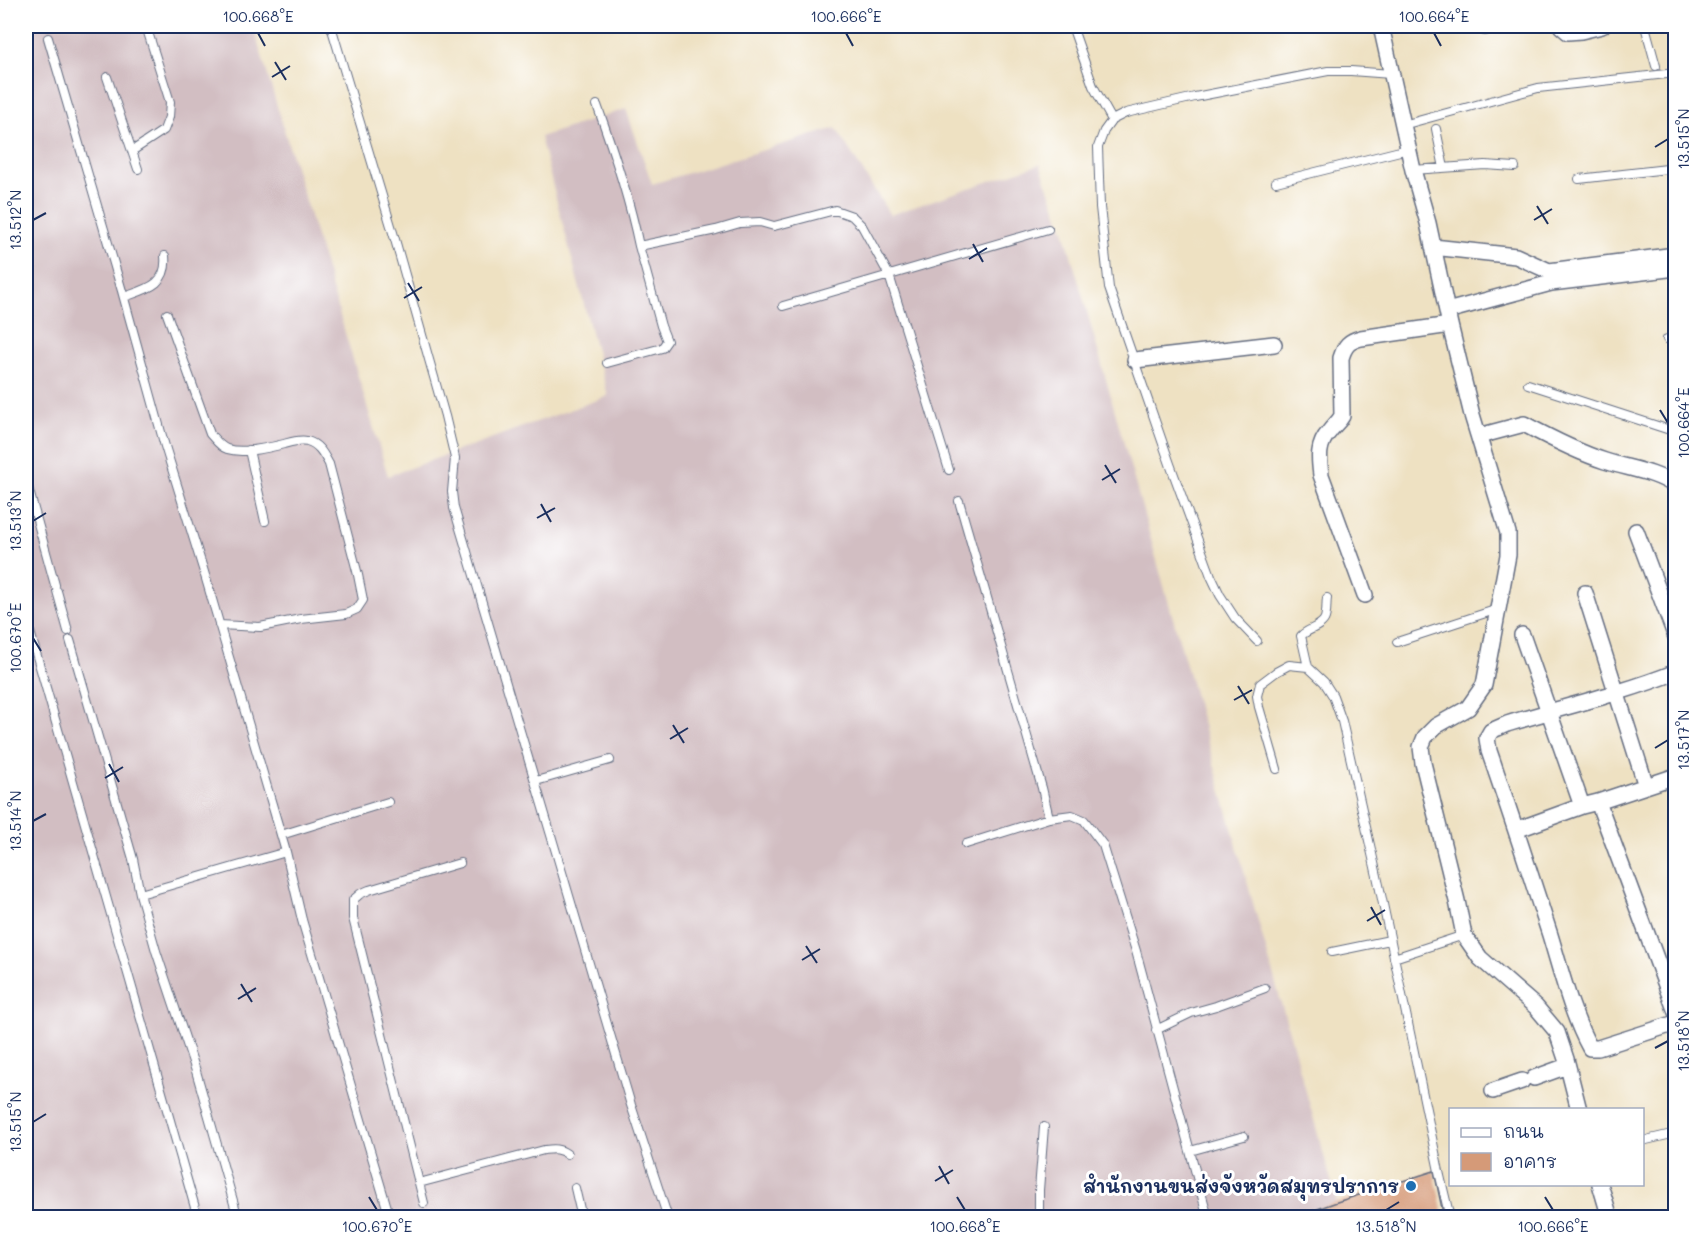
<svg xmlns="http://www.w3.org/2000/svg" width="1701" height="1243" viewBox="0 0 1701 1243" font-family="Mali,'Playpen Sans Thai',sans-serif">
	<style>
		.industrial { fill: #d2bec2 }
		.building { fill: #d59a78 }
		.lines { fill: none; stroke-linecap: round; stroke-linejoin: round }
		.lane-casing { stroke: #656d81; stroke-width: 10 }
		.street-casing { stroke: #656d81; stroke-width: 18 }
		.lane { stroke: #fff; stroke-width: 8 }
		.street { stroke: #fff; stroke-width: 15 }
		.ticks { fill: none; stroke: #1b2f5e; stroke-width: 2 }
		.poi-dot { fill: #1f6fb2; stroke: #fff; stroke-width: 2 }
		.labels { text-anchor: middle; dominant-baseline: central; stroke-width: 6; stroke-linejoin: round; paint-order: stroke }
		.poi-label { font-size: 18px; font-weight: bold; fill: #1b2f5e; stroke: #fff; text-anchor: end }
		.neatline { fill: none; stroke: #1b2f5e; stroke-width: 2 }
		.ticks-label { font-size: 15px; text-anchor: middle; fill: #1b2f5e }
	</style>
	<rect width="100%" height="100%" fill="#fff"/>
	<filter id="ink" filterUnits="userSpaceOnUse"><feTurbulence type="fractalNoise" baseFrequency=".0167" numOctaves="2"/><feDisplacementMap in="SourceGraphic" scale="12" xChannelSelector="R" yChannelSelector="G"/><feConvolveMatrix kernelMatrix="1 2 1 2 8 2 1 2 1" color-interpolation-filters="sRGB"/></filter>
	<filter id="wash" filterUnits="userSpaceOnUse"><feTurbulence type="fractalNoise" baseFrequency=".008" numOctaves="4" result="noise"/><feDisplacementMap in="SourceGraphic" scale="24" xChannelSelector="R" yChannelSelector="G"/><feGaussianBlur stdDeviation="1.35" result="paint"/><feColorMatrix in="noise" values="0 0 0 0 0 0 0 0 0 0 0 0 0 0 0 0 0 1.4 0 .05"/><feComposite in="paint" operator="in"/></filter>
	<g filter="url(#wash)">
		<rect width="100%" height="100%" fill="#eee1c2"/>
		<path class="industrial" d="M26,26h227l135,450 220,-80 -68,-259 86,-28 26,75 184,-56 54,87 150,-51 24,66 273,972 -46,16 -1265,-1z"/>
		<g id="blocks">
			<path class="building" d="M1434,1171l10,47h-152l45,-16z"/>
		</g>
	</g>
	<g filter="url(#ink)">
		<use href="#blocks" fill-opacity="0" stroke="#656d81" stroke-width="1.5"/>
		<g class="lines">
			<defs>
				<path id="lane" d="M331,26l63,210 51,180 10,42 -3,34 2,16 177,597 37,113
					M1072,26l21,60 19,34
					M1645,26l11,40
					M48,38l74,253 42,152 40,129 82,280 16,68 88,298
					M107,77l31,92
					M597,105c17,47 32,92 42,141l77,-16 24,-7 20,-1 14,4 61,-16 17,6 10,10 27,49 60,195
					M1403,125l135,-37 138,-15
					M1436,129l8,39
					M132,151l32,-21 5,-13 1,-15 -24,-76
					M1413,170l72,-5 30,2
					M1579,179l97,-11
					M1276,182l132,-33
					M124,297c23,-8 44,-12 41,-41
					M783,306l265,-77
					M167,314l43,120c5,5 10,13 17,15 16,5 41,-1 57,-5 7,-2 16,-5 23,-3 12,3 17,14 22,23l29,111 5,25 -6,9 -11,5 -45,5 -41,8 -41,-2
					M1667,339l9,3
					M607,363l55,-15 5,-7 -6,-15 -22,-80
					M1528,384l148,48
					M249,450l16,71
					M26,480l29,105
					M959,501l83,287 7,30 23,-3 12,5 19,25 33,106 72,267
					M57,591l11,40
					M26,618l172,600
					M70,640l63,219 7,35
					M1257,641l-22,-23 -15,-23 -9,-19 -41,-112 -61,-176 -9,-81 -2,-60 6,-16 8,-11 14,-7 69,-16 133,-26h23l40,3
					M1397,642l101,-33
					M1308,667l-7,-31c6,-7 21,-9 24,-18 2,-6 1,-14 2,-20
					M1277,769l-18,-62 -2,-11 3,-12 16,-12 13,-7 19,2 16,15 9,14 9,25 37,164 61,291 10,42
					M536,781l74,-21
					M281,835l107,-33
					M966,844l83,-26
					M1332,952l58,-12
					M1394,958l70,-23
					M1156,1030l35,-17 25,-7 49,-18
					M1642,1141l34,-8
					M1190,1151l54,-15
					M419,1183l125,-33c9,-1 15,-2 23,4
					M575,1188l7,30
					M424,1203l-71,-285v-18l7,-6 9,-4 91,-27
					M238,1218l-42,-147 -40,-120 -16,-57 146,-42
					M1039,1218v-28l5,-63
					M1392,1218h4"/>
				<path id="street" d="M1381,26l32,144 15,53 22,102 22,90 36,118v22l-24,130 -16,23 -32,18 -11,11 -4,10 2,16 34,138 7,34 16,23 56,49 21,25 9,27 13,51
					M1484,26l1,1
					M1561,26l7,6 13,-1 21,-5
					M1433,247l83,9 33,15 127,-16
					M1447,311l104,-28 125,-15
					M1135,360l139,-16
					M1479,436l45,-12c26,14 53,28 81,37 24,8 49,10 71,25
					M1636,531l40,106
					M1585,593l61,193
					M1365,595l-44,-120c-2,-16 -4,-30 8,-43 4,-6 9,-9 13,-16l-1,-58c4,-13 8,-17 20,-20l89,-13
					M1522,635l60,171
					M1676,672c-55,22 -113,35 -169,52l-16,7 -4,7 2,13c21,61 41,122 61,184 11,36 22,81 40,113h8l78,-25
					M1598,802l78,210
					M1516,830l66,-24 16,-4 78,-26
					M1534,1078l33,-12
					M1493,1091l29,-10
					M1600,1184l10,34"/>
			</defs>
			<use href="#lane" class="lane-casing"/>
			<use href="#street" class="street-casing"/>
			<use href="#lane" class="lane"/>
			<use href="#street" class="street"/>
		</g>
	</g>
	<path class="ticks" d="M258,33l7,13M846,33l7,13M1434,33l7,13M275,62l11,18M272,77l18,-11M1655,147l13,-8M1537,206l11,18M33,220l13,-7M1534,220l18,-11M973,244l10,18M969,259l18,-11M408,283l11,18M404,298l18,-11M1660,410l8,13M1105,465l11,18M1102,480l18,-11M541,504l10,18M537,518l18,-10M33,521l13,-8M33,638l8,13M1238,686l11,18M1234,700l18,-10M673,725l11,18M670,739l18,-11M1655,748l13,-8M109,764l10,18M105,778l18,-11M33,821l13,-7M1371,907l10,18M1367,921l18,-11M806,946l11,17M802,960l18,-11M241,984l11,18M238,999l18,-11M1655,1048l13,-7M33,1122l13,-8M939,1166l10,18M935,1181l18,-11M369,1197l8,13M957,1197l8,13M1545,1197l8,13M1386,1210l13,-8"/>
	<circle class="poi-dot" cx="1411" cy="1186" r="6"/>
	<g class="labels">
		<g class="poi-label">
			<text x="1399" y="1186">สำนักงานขนส่งจังหวัดสมุทรปราการ</text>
		</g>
	</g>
	<rect width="1701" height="1243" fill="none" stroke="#fff" stroke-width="66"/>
	<rect x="1449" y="1108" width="195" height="78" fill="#ffffff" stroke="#a4acbf" stroke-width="1.5"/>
	<rect x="1461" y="1128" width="30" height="9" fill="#ffffff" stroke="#a4acbf" stroke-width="1.5"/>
	<text x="1503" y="1138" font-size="18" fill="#1b2f5e">ถนน</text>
	<rect x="1461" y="1153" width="30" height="18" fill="#d59a78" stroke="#a4acbf" stroke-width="1.5"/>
	<text x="1503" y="1168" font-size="18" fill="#1b2f5e">อาคาร</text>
	<rect x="33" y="33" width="1635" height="1177" class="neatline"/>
	<g class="ticks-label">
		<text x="258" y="22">100.668°E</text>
		<text x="846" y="22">100.666°E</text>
		<text x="1434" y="22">100.664°E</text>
		<text transform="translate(1684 139) rotate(-90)" y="5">13.515°N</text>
		<text transform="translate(16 220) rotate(-90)" y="5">13.512°N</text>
		<text transform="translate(1684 423) rotate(-90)" y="5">100.664°E</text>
		<text transform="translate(16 521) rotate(-90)" y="5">13.513°N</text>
		<text transform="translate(16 638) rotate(-90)" y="5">100.670°E</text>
		<text transform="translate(1684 740) rotate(-90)" y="5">13.517°N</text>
		<text transform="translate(16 821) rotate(-90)" y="5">13.514°N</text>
		<text transform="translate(1684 1041) rotate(-90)" y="5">13.518°N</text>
		<text transform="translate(16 1122) rotate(-90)" y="5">13.515°N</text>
		<text x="377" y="1232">100.670°E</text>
		<text x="965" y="1232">100.668°E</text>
		<text x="1386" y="1232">13.518°N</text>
		<text x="1553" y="1232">100.666°E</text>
	</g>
</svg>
